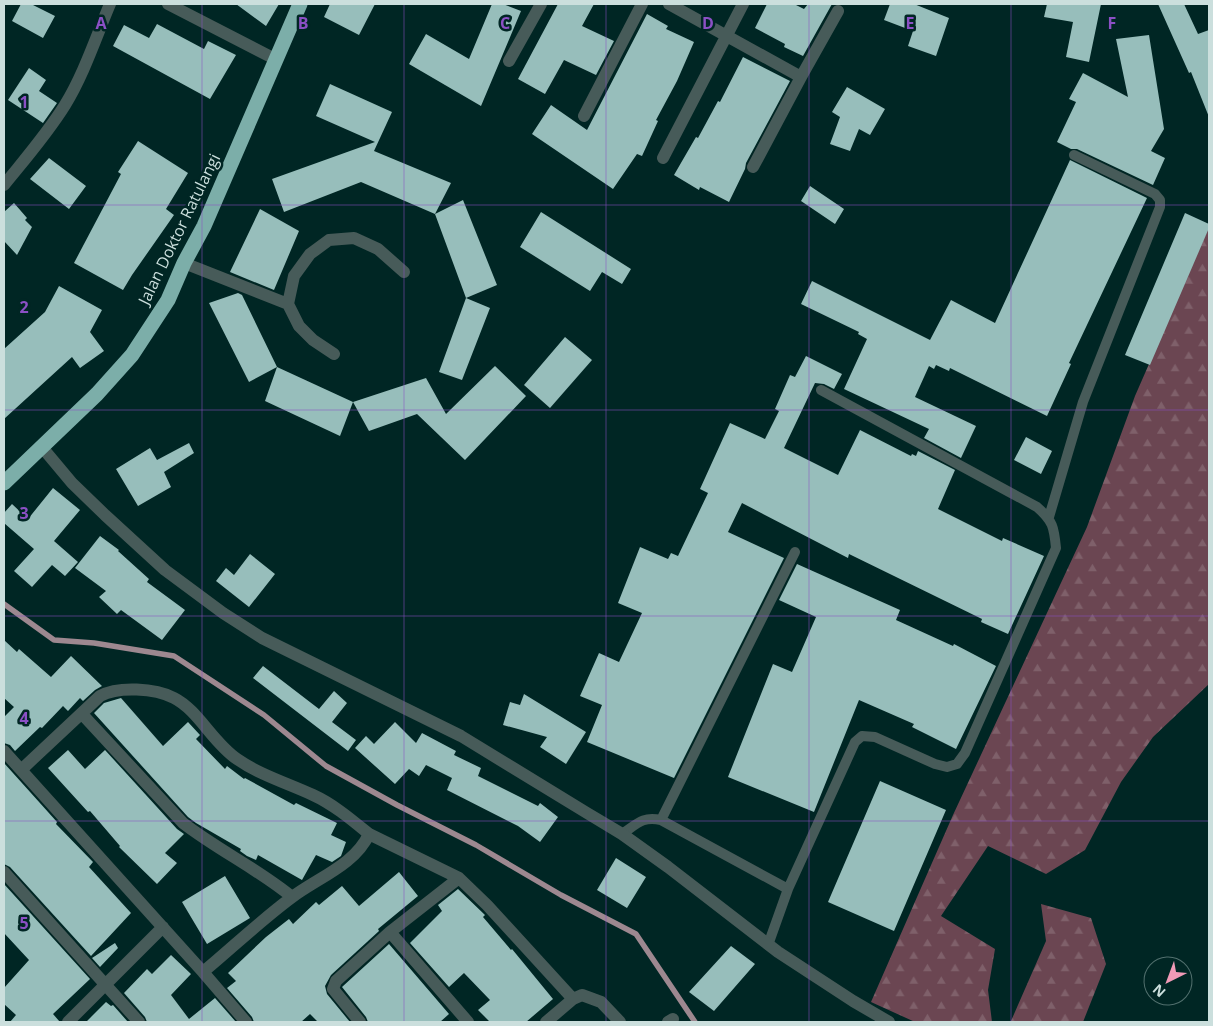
<svg xmlns="http://www.w3.org/2000/svg" width="1213" height="1026" viewBox="0 0 1213 1026" font-family="'Open Sans',sans-serif">
	<style>
		.forest { fill: url(#forest-firs) }
		.lines { fill: none; stroke-linecap: round; stroke-linejoin: round }
		.stream { stroke: #9d8890; stroke-width: 5.5 }
		.building { fill: #97bebb }
		.lane { stroke: #475b59; stroke-width: 10 }
		.street { stroke: #475b59; stroke-width: 12 }
		.highway { stroke: #7caea9; stroke-width: 15 }
		.grid { fill: none; stroke: #8b50c5; stroke-width: 1; stroke-opacity: 0.55 }
		.labels { text-anchor: middle; dominant-baseline: central; stroke-width: 5; stroke-linejoin: round; paint-order: stroke }
		.street-label { font-size: 16px; fill: #cbdfdd; stroke: #002624 }
		.grid-label { font-size: 16px; text-anchor: middle; font-weight: bold; fill: #8b50c5; stroke: #002624; stroke-width: 5; stroke-linejoin: round; paint-order: stroke }
	</style>
	<defs>
		<pattern id="forest-firs" width="22" height="20" patternUnits="userSpaceOnUse" patternTransform="scale(1.25)"><rect width="22" height="20" fill="#6b4652"/><path d="M5 1l3.5 6h-7zM16 11l3.5 6h-7z" fill="#7f606a"/></pattern>
	</defs>
	<rect width="100%" height="100%" fill="#002624"/>
	<path class="forest" d="M1209,227v457l-56,53 -32,45 -36,68 -39,24 -58,-28 -47,70 54,33 -7,41 4,32h-77l-44,-20 82,-187 134,-288 48,-131z
		M1041,904l50,14 15,46 -23,58h-83l11,-1 35,-80z"/>
	<g class="lines">
		<path class="stream" d="M4,604l50,36 40,3 80,13 90,59 62,51 71,39 79,40 85,50 75,39 59,88"/>
	</g>
	<path class="building" d="M21,4h10l24,12 -12,22 -31,-17z
		M236,4h43l-13,22z
		M330,4h45l-16,31 -35,-18z
		M492,4h11l18,7 -40,95 -72,-42 17,-30 43,25z
		M558,4h36l-12,22 32,15 -18,34 -32,-15 -19,34 -27,-15z
		M767,4h27l10,5 4,-5h24l-29,52 -19,-9 1,-3 -30,-16z
		M890,4h24l35,14 -13,38 -28,-10 5,-15 -29,-11z
		M1047,4h54l-12,58 -23,-5 7,-35 -29,-5z
		M1158,4h26l14,30 11,-4v87l-18,-45 -2,1z
		M647,14l21,12 -2,3 28,13 -17,39 -21,39 2,1 -16,35 -5,-2 -24,35 -81,-55 19,-29 36,25z
		M157,24l47,25 4,-8 28,14 -26,44 -97,-53 11,-21 25,13z
		M1149,35l15,94 -13,22 14,7 -12,27 -76,-36h-6l-14,-7 19,-40 -7,-3 14,-26 45,24 -12,-58z
		M743,57l47,24 -44,82 -1,6 -16,33 -29,-15 -1,3 -25,-15 22,-38 2,1 20,-37 2,1z
		M29,68l17,12 -7,11 18,12 -14,20 -35,-23z
		M330,84l62,28 -18,39 77,32 -16,31 -74,-32 -77,30 -12,-33 103,-37 -59,-26z
		M847,87l38,22 -15,26 -11,-6 -9,22 -20,-7 10,-27 -8,-5z
		M138,141l50,32 -22,36 8,6 -42,60 -9,15 -49,-27 47,-89 -3,-2z
		M49,158l37,28 -17,23 -39,-30z
		M1070,160l77,38 -78,165 2,1 -24,52 -97,-48 -1,3 -13,-6 -2,4 -5,-3 -14,31 61,29 -15,32 -37,-20 5,-9 -85,-40 23,-50 -9,-5 1,-2 -58,-28 11,-23 118,59 21,-40 44,23z
		M810,186l34,23 -9,15 -34,-23z
		M463,200l34,85 -31,13 -31,-84z
		M14,203l13,15 -2,2 7,7 -15,28 -13,-14v-29z
		M260,209l39,22 -25,59 -44,-18z
		M541,212l90,57 -9,15 -20,-12 -12,19 -70,-44z
		M1185,213l24,11v4l-59,137 -25,-10z
		M59,286l43,24 -12,22 14,19 -24,17 -8,-11 -68,62v-70l41,-37z
		M238,293l4,2 35,72 -28,15 -40,-79z
		M466,298l24,10 -28,72 -23,-8z
		M565,337l27,23 -42,48 -26,-23z
		M806,356l36,18 -8,15 -10,-5 -9,-1 -31,65 54,27 22,-45 51,26 1,-2 4,2 2,-5 37,19 -17,39 64,32 1,-3 41,18 -36,78 -27,-12 1,-3 -133,-65 -1,4 -106,-55 -14,29 56,26 -110,220 -87,-36 15,-37 -22,-9 19,-43 20,9 23,-49 -24,-10 22,-56 28,12 3,-6 7,3 30,-63 -8,-4 30,-66 35,16 14,-28 -4,-2 15,-34 5,2z
		M495,366l31,30 -61,64 -48,-46 -48,17 -16,-29 73,-24 20,36z
		M277,367l76,35 -13,34 -75,-35z
		M1026,437l26,14 -11,23 -27,-14z
		M189,443l5,10 -30,19 7,15 -33,19 -22,-37 34,-21 7,12z
		M53,488l27,22 -26,31 24,21 -13,14 -13,-11 -20,22 -18,-16 20,-22 -30,-26v-10l8,-9 16,15z
		M100,536l19,14 -1,1 31,28 -2,3 38,28 -23,30 -41,-30 -4,4 -18,-17 7,-6 -31,-23z
		M250,554l25,20 -26,33 -33,-26 10,-13 8,7z
		M797,564l103,46 -4,10 57,26 1,-2 42,22 -40,83 -44,-22 2,-3 -55,-24 -45,112 -86,-35 45,-113 19,8 24,-55 -37,-17z
		M4,640l13,12 2,-3 32,28 20,-21 31,30 -7,4 -12,11 -3,-3 -12,13 -5,-5 -21,22 -2,-1 -25,24 -5,-6 -6,-2v-26l10,-10 -10,-9z
		M263,666l56,43 15,-18 13,12 -15,19 24,18 -8,11 -95,-73z
		M524,694l62,38 -20,32 -26,-17 7,-10 -44,-12 7,-23 10,3z
		M121,698l42,48 25,-24 12,13 -4,4 29,30 2,-3 17,13 1,-1 49,27 2,-2 41,20 -6,12 15,7 -5,14 -9,6 -16,-7 -14,25 -44,-25 -2,5 -9,-4 -7,-5 1,-2 -45,-26 -8,-6 -94,-104 10,-10z
		M395,722l21,21 6,-10 34,18 -2,4 27,13 -3,8 60,30 2,-3 18,14 -18,25 -22,-16 -71,-36 5,-12 -26,-13 -7,11 -10,-7 -14,15 -40,-36 11,-12 8,8z
		M68,750l17,19 20,-19 72,79 7,5 -19,19 12,10 -20,21 -38,-37 1,-1 -30,-35 -2,1 -40,-44z
		M4,763l53,59 -1,2 37,38 -4,5 42,46 -40,43 -81,-89 -6,-3z
		M880,781l66,29 -52,121 -66,-29z
		M616,858l30,19 -19,31 -30,-18z
		M399,872l19,24 -40,33 1,2 -48,44 -6,11 2,8 23,28h-32l-8,-8 -9,8h-47l-2,-5 -25,-29 9,-7 -8,-8 38,-36 23,-18 4,5 23,-22 3,3 23,-19 17,20z
		M225,876l25,42 -43,26 -25,-42z
		M4,884l86,95 -37,35 7,8h-50l6,-7 -12,-11v-16l25,-28 -25,-27z
		M458,889l27,26 -2,2 28,33 1,-1 41,50 -27,23h-36l-12,-12 12,-10 -26,-27 -15,14 -39,-44 32,-32 -4,-6z
		M115,943l3,5 -18,19 -8,-9z
		M389,944l60,70 -9,8h-72l-2,-5 -24,-30z
		M731,946l24,18 -41,47 -25,-19z
		M171,955l20,19 -20,21 18,24 26,-21 21,24h-89l-2,-5 -21,-24 23,-24 5,5z
		M106,1002l5,4 2,-1 15,17h-42z"/>
	<g class="lines">
		<path class="lane" d="M1049,517l34,-115 77,-195v-7l-5,-6 -81,-39
			M661,820l134,-268
			M622,834c15,-10 20,-18 39,-14l127,69
			M768,945l20,-56 67,-147 7,-6 13,1 60,27 12,3 10,-3 8,-11 91,-205c-2,-21 -3,-27 -19,-41l-216,-117"/>
		<path class="street" d="M168,4l107,55
			M669,4l132,73
			M509,61l32,-57
			M584,116l58,-112
			M663,158l80,-154
			M753,167l48,-90 37,-66
			M4,185c21,-26 43,-51 61,-80 19,-31 31,-68 45,-101
			M184,263l104,41
			M334,354l-21,-14 -14,-14 -11,-22 6,-28 16,-22 19,-14 25,-2 24,11 26,23
			M41,446l31,37 33,32 60,55 58,43 39,25 199,98 126,77 35,21 46,33 110,85 75,49 36,21
			M82,714l101,109c35,27 75,46 109,74
			M4,751l199,221 43,50
			M21,770l79,-74c18,-10 55,-8 74,2 24,12 39,45 63,61 23,16 50,24 76,36 20,9 39,25 56,39 -14,31 -52,44 -78,64 -31,23 -59,50 -88,74
			M369,834l90,44 28,27 86,94
			M4,872l135,150
			M390,932l69,-54
			M68,1022l95,-95
			M360,1022l-27,-33 3,-8 54,-49 78,90
			M546,1022l27,-23 9,-4 19,7 19,20
			M668,1022l5,-3"/>
		<path class="highway" d="M4,483l93,-89 35,-39 36,-55 16,-37 20,-37 96,-222"/>
	</g>
	<path class="grid" d="M202,4v1018M404,4v1018M606,4v1018M809,4v1018M1011,4v1018M4,205h1205M4,410h1205M4,616h1205M4,821h1205"/>
	<g class="labels">
		<g class="street-label">
			<text transform="translate(179 229) rotate(-64)">Jalan Doktor Ratulangi</text>
		</g>
	</g>
	<g class="grid-label">
		<text x="101" y="29">A</text>
		<text x="303" y="29">B</text>
		<text x="505" y="29">C</text>
		<text x="708" y="29">D</text>
		<text x="910" y="29">E</text>
		<text x="1112" y="29">F</text>
		<text x="24" y="108">1</text>
		<text x="24" y="313">2</text>
		<text x="24" y="519">3</text>
		<text x="24" y="724">4</text>
		<text x="24" y="929">5</text>
	</g>
	<rect width="1213" height="1026" fill="none" stroke="#cbdfdd" stroke-width="10"/>
	<g transform="translate(1168 981) rotate(222)"><circle r="24" fill="#002624" stroke="#51706e"/>
	<path d="M0-4L9 19L0 12L-9 19Z" fill="#f09ab7"/>
	<text y="-8" font-size="14" font-weight="bold" text-anchor="middle" fill="#cbdfdd">N</text>
	</g>
</svg>
